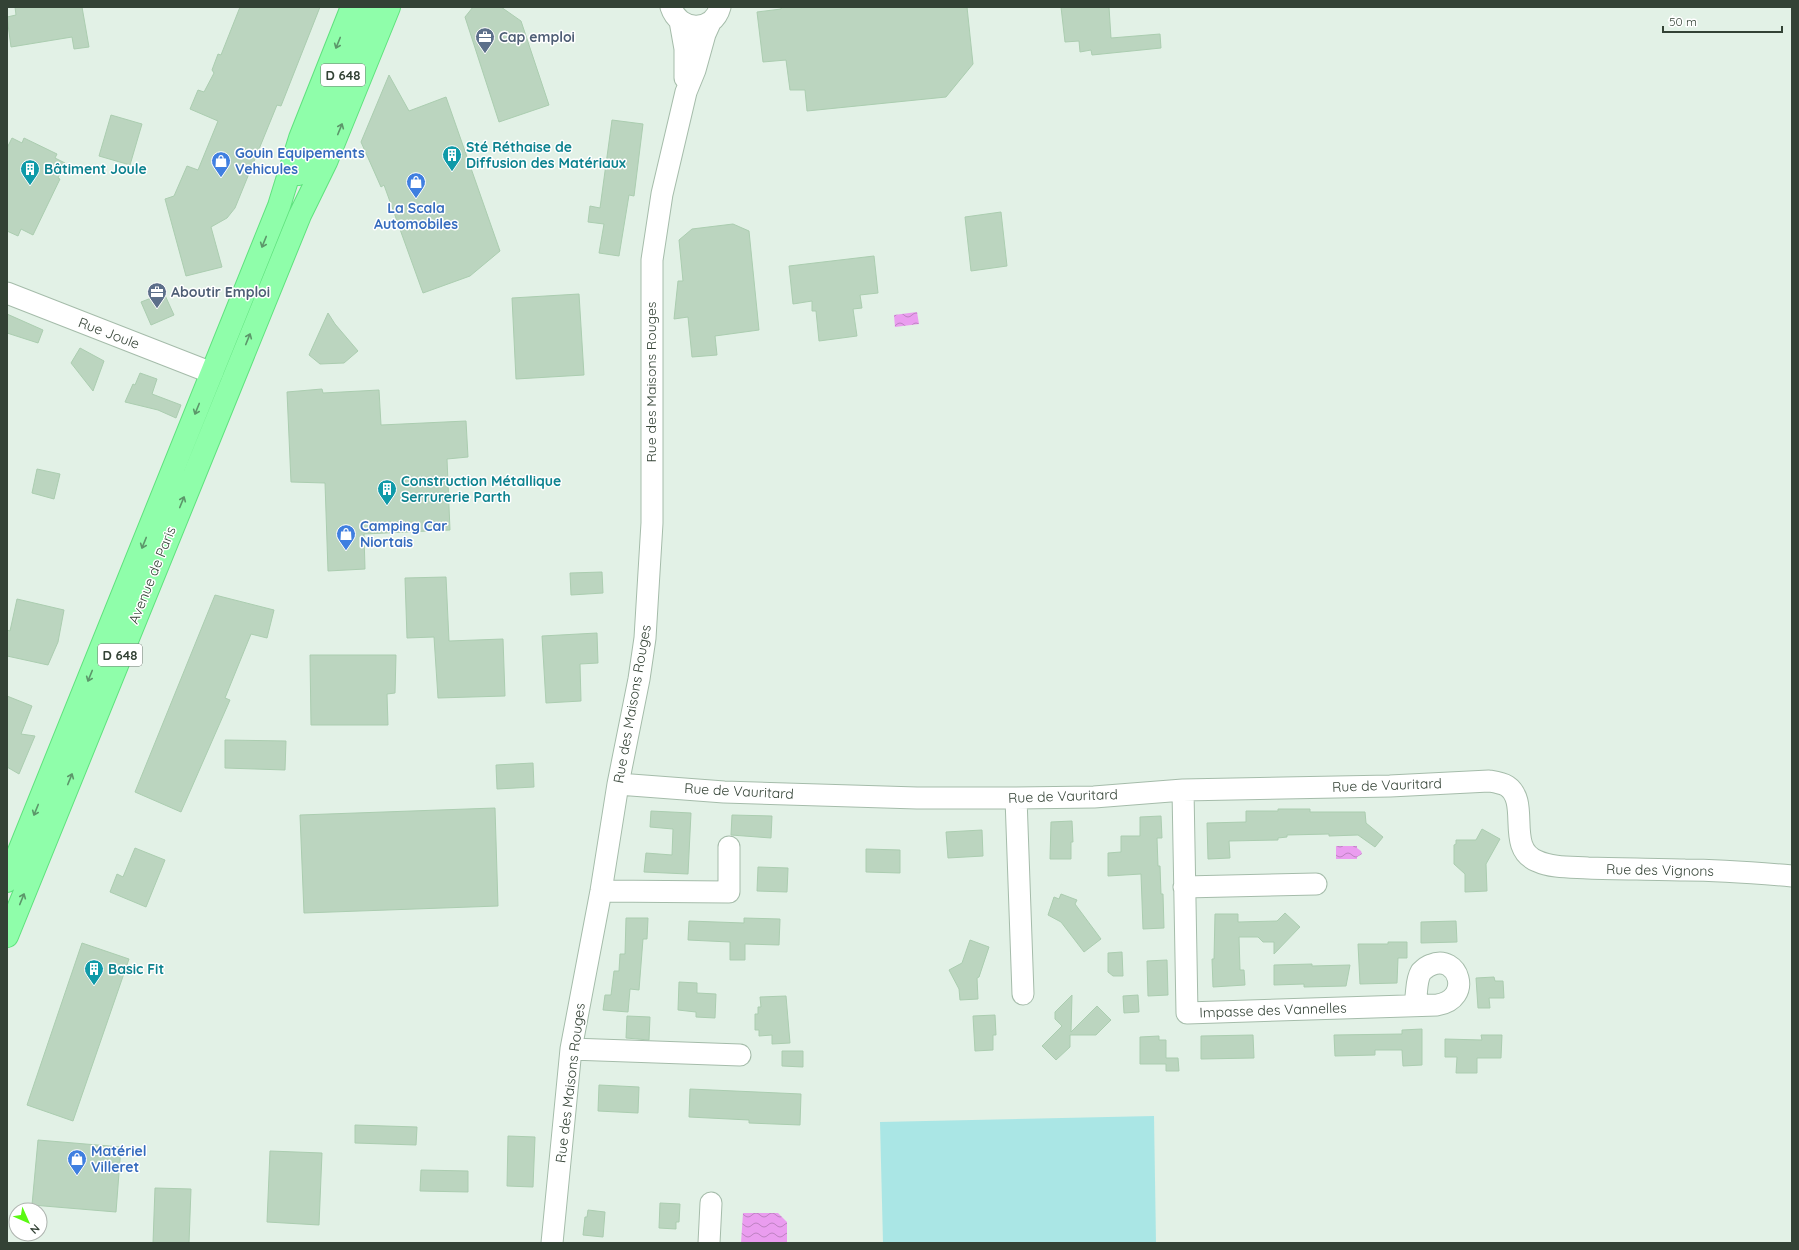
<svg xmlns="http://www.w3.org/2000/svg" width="1799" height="1250" viewBox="0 0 1799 1250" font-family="Quicksand,sans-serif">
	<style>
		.grass { fill: #aae6e5 }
		.water { fill: url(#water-waves) }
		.building { fill: #bbd5bf; stroke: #abcdb0 }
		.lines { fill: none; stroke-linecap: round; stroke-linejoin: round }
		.minor-casing { stroke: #a5bcaa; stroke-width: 23 }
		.major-casing { stroke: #5fe27e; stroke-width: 24 }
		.minor { stroke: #fff; stroke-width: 21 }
		.major { stroke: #8ffeaa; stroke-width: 22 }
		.oneway { stroke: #5c976a }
		.labels { text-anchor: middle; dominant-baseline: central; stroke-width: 3; stroke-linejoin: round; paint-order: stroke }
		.shield { fill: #fff; stroke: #707b72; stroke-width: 1 }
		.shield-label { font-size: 13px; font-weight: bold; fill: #334235 }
		.service-label { font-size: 14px; font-weight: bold; fill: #4e5e75; stroke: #fff; text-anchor: start }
		.culture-label { font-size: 14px; font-weight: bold; fill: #0d838f; stroke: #fff; text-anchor: start }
		.shop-label { font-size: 14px; font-weight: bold; fill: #366cbe; stroke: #fff; text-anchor: start }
		.street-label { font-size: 14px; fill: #334235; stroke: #fff }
	</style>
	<defs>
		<pattern id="water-waves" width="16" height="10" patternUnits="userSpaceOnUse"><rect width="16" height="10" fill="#ea9def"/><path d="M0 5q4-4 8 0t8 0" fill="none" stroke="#be82c2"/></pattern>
	</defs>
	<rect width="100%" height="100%" fill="#e2f1e6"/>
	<path class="grass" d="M1154,1116l2,127h-273l-3,-121z"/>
	<path class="water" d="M917,312l2,12 -24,3 -1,-12z
		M1336,846h21v2l4,3 1,3 -5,3v2h-21z
		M743,1213h35l9,9v21h-46z"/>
	<path class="building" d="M15,7h67l7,40 -15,2 -2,-12 -61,10 -4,-30 9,-2z
		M240,7h80l-39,99 -4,-1 -42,103 -8,10 -16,9 11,40 -36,9 -21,-77 9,-3 13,-30 11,4 20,-49 -28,-12 8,-19 6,2 10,-19 -2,-3 6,-16 3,1z
		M473,7h28l20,14 28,84 -50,17 -34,-105z
		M781,7h186l6,57 -27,33 -139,14 -2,-21h-15l-4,-30 -23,2 -6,-50 24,-3z
		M1061,7h48l2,31 49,-4 1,14 -69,7 -1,-5 -11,2 -1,-11 -14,1z
		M389,75l20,36 37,-14 54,154 -30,25 -47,17 -39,-108 -3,2 -20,-45z
		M111,115l31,9 -12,41 -31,-9z
		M612,120l31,4 -9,72 -5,-1 -10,61 -20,-3 5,-29 -16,-2 2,-16 10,2z
		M12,138l10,5 2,-5 33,16 -2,4 10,5 -7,15 2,1 -27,56 -12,-6 -3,7 -11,-5v-83z
		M1001,212l6,54 -36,5 -6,-54z
		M733,224l16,7 10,99 -44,6 2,19 -25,2 -4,-40 -14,2 4,-38h5l-4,-41 13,-11z
		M874,256l4,37 -18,2 2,13 -9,1 4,27 -38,5 -3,-30h-4v-10l-19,3 -4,-38z
		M164,293l10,22 -23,10 -10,-23z
		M579,294l5,81 -68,4 -4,-81z
		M328,313l7,11 23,27 -14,12 -24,1 -11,-9z
		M7,314l36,16 -5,13 -31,-10z
		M80,348l24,13 -11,30 -22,-28z
		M140,373l17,6 -5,15 29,11 -5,13 -18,-8 -33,-8 8,-18 2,1z
		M322,389l1,4 56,-3 2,35 85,-4 2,36 -21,2 3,71 -86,4 1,35 -37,2 -3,-88 -34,-1 -4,-90z
		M37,469l23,5 -6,25 -22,-6z
		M602,572l1,21 -32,2 -1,-22z
		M446,577l3,64 54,-2 2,57 -67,2 -4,-61 -27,1 -2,-60z
		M215,595l59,15 -7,28 -16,-4 -26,64 5,2 -49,112 -46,-20z
		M17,599l47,11 -6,32 -10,23 -41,-9v-26l3,1z
		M597,633l1,30 -18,1 1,37 -35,2 -4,-67z
		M310,655h86l-1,38 -8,1 1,31h-77z
		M7,696l25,10 -11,28 14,2 -16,38 -12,-7z
		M225,740l61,1 -1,29 -60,-2z
		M533,763l1,24 -37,2 -1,-24z
		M495,808l3,98 -194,7 -4,-98z
		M1278,809h32v3h55l1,11 17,14 -8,10 -17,-12 -29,1v-2l-42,1v2l-9,1v2l-49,1 1,17 -22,1 -1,-36 39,-1v-11h32z
		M651,811l40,2 -3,61 -44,-2 2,-19 26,2 1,-26 -23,-2z
		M732,815l40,1 -1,22 -40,-3z
		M1161,816l1,22h-5l1,28h2l1,28h2l1,34 -21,1 -2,-55 -33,2v-23l13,-1v-16h19v-19z
		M1072,821l1,21h-2v17h-21l1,-37z
		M1482,829l18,10 -14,25 1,27 -22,1v-18l-11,-10v-19l2,-1v-4h20z
		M982,830l1,26 -35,2 -2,-26z
		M135,848l30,12 -19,47 -36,-15 7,-18 6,3z
		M866,849l34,1v23l-34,-1z
		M758,867l30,1 -1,24 -30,-1z
		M1061,894l16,6 -2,4 26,35 -17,13 -23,-30 -13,-7 6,-18 5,2z
		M1285,913l15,14 -26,27v-12h-11l-5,-5h-19l1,33h4l1,15 -32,2 -1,-28h2l1,-45h23v8l39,-1z
		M626,918h22l-1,21h-4l-4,51 -9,-1 -2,23 -25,-2 2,-15h6l3,-24h5l1,-17h5z
		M744,918l36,1 -1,26 -34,-1v16h-15v-18l-42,-2 1,-19 55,2z
		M1456,921l1,21 -36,1v-21z
		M970,940l19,7 -10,30 -2,1 1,21 -18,1 -1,-11 -10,-19 13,-7z
		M1388,942h19v16h-9l-1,25 -37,1 -2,-40h30z
		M82,943l47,16 -56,162 -46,-16z
		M1122,952l1,24h-10l-5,-4v-19z
		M1167,960l1,35 -20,1 -1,-35z
		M1312,964v2l38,-1 -4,21 -42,1v-3l-30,1v-20z
		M1494,977l1,4h8l1,17h-15l1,10h-12l-2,-30z
		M679,982l18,1v10l19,1 -1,24 -19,-1v-5l-18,-2z
		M1072,995l-1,37 26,-26 14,14 -15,15h-26v12l-14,13 -14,-14 20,-20 -7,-7v-7z
		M1138,995l1,17 -15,1 -1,-17z
		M786,996l4,47 -18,1v-9l-13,1v-6h-4v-16h3v-7h3l-1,-10z
		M995,1015l1,20h-3v15l-18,1 -2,-35z
		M627,1016l23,1 -1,23 -23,-2z
		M1422,1029v36l-19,1 -1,-16h-27v5l-40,1 -1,-21 68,-1v-4z
		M1253,1035l1,23 -53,1v-23z
		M1481,1035h21l-1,23h-24v15h-21l1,-16h-12v-18l37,1z
		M1159,1036v4h7v18h12l1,13h-13v-7h-26v-27z
		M782,1051h21v16l-21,-1z
		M599,1085l40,2 -1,26 -40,-2z
		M690,1089l111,5 -1,31 -51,-2v-3l-60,-3z
		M355,1125l62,2 -1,18 -61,-2z
		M508,1136l27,1 -2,50 -26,-1z
		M38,1140l83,7 -5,65 -84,-7z
		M270,1151l52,2 -3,72 -52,-3z
		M421,1170l47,1v21l-48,-1z
		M155,1188l36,1 -2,54h-36z
		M660,1203l20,1 -1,18h-3v7l-17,-1z
		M588,1210l17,2 -2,25 -20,-2 2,-18h2z"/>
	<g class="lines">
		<defs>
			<path id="minor" d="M671,7c8,25 42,26 49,0
				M680,21l5,28v29
				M7,293l205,80
				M618,784l106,8 193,6h99l78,-1 89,-7 207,-4 99,-5c6,1 13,2 18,5 24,16 -2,62 30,75 15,7 34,6 51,7 33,1 65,1 97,2 36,0 72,3 107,6
				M1183,790l4,223 250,-8c37,-6 21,-52 -6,-40 -3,1 -7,4 -10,7 -6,10 -3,23 -7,33
				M1016,798l7,196
				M1184,887l132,-3
				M601,891l128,1v-45
				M571,1049l169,6
				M552,1243l19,-194 30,-158 17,-107 21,-105 6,-41 7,-115v-263l10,-66 24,-102 9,-22 10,-36 5,-11
				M709,1243l2,-40"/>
			<path id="major" d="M298,174l18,-30 55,-137
				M7,881l272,-675 21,-68 52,-131
				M7,936l293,-721 26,-53 63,-155"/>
		</defs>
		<use href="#minor" class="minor-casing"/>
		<use href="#major" class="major-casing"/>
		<use href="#minor" class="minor"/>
		<use href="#major" class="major"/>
	</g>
	<defs><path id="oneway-shaft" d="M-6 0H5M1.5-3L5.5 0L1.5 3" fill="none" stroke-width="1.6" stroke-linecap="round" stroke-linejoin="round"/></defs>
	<g class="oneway">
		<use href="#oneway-shaft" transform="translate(338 43) rotate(112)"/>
		<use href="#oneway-shaft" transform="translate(340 129) rotate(-68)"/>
		<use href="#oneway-shaft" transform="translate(264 242) rotate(112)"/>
		<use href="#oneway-shaft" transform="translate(248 339) rotate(-68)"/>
		<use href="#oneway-shaft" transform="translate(197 409) rotate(112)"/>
		<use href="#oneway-shaft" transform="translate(182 502) rotate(-68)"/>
		<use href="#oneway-shaft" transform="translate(144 543) rotate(112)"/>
		<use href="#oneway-shaft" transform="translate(90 676) rotate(112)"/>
		<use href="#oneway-shaft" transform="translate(70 779) rotate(-68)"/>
		<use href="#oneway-shaft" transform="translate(36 810) rotate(112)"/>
		<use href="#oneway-shaft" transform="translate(22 899) rotate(-68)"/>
	</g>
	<defs>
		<symbol id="office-pin" viewBox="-11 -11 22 30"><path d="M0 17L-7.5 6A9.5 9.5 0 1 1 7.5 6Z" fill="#5c6f8a" stroke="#fff"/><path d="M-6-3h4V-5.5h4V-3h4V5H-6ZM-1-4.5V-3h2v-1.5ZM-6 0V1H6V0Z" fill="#fff"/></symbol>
		<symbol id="building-pin" viewBox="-11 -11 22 30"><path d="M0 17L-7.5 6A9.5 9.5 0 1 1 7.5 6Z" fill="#0f9aa8" stroke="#fff"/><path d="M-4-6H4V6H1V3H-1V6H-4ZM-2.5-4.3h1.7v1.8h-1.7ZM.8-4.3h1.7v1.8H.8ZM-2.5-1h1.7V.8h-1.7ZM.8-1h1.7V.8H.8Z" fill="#fff"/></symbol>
		<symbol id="shop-pin" viewBox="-11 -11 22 30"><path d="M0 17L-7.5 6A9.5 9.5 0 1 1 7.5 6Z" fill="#3f7fe0" stroke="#fff"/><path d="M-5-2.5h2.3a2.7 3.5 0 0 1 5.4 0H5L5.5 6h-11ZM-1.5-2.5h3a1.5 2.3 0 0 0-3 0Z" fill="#fff"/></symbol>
	</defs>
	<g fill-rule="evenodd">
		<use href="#office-pin" x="474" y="26" width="22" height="30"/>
		<use href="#building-pin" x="441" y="144" width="22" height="30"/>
		<use href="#shop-pin" x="210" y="150" width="22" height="30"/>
		<use href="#building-pin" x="19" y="158" width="22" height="30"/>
		<use href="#shop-pin" x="405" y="171" width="22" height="30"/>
		<use href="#office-pin" x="146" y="281" width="22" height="30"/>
		<use href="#building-pin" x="376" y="478" width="22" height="30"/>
		<use href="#shop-pin" x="335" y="523" width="22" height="30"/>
		<use href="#building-pin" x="83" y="958" width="22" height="30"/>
		<use href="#shop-pin" x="66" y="1148" width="22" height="30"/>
	</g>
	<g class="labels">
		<g class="shield">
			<rect x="321" y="64" width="44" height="22" rx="3"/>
			<rect x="98" y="644" width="44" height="22" rx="3"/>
		</g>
		<g class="shield-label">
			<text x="343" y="75">D 648</text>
			<text x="120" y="655">D 648</text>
		</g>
		<g class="service-label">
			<text x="499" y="37">Cap emploi</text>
			<text x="171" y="292">Aboutir Emploi</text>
		</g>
		<g class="culture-label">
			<text x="466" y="147">Sté Réthaise de<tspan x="466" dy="16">Diffusion des Matériaux</tspan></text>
			<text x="44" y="169">Bâtiment Joule</text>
			<text x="401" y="481">Construction Métallique<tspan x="401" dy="16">Serrurerie Parth</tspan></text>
			<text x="108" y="969">Basic Fit</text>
		</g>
		<g class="shop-label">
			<text x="235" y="153">Gouin Equipements<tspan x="235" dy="16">Vehicules</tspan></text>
			<text x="416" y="208" text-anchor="middle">La Scala<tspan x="416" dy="16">Automobiles</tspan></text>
			<text x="360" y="526">Camping Car<tspan x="360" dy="16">Niortais</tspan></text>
			<text x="91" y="1151">Matériel<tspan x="91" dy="16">Villeret</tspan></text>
		</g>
		<g class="street-label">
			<text transform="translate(109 333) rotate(21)">Rue Joule</text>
			<text transform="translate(651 382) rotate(-90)">Rue des Maisons Rouges</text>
			<text transform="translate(152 575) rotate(-68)">Avenue de Paris</text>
			<text transform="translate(632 704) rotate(-80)">Rue des Maisons Rouges</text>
			<text transform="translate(1387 785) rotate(-2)">Rue de Vauritard</text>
			<text transform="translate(739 791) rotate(3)">Rue de Vauritard</text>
			<text transform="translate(1063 796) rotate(-2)">Rue de Vauritard</text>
			<text transform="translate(1660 870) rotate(1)">Rue des Vignons</text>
			<text transform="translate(1273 1010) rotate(-2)">Impasse des Vannelles</text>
			<text transform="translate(570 1083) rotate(-83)">Rue des Maisons Rouges</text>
		</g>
	</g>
	<rect width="1799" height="1250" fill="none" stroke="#334235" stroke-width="16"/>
	<g transform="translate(28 1222) rotate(135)"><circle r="19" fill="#ffffff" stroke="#adb3ae"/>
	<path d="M0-3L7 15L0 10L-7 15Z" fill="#5af912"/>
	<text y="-6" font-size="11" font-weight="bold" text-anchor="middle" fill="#334235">N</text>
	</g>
	<path d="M1663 26v6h119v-6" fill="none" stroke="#334235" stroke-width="2"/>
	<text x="1669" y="26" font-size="12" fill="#334235" stroke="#ffffff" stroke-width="3" paint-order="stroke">50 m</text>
</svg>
